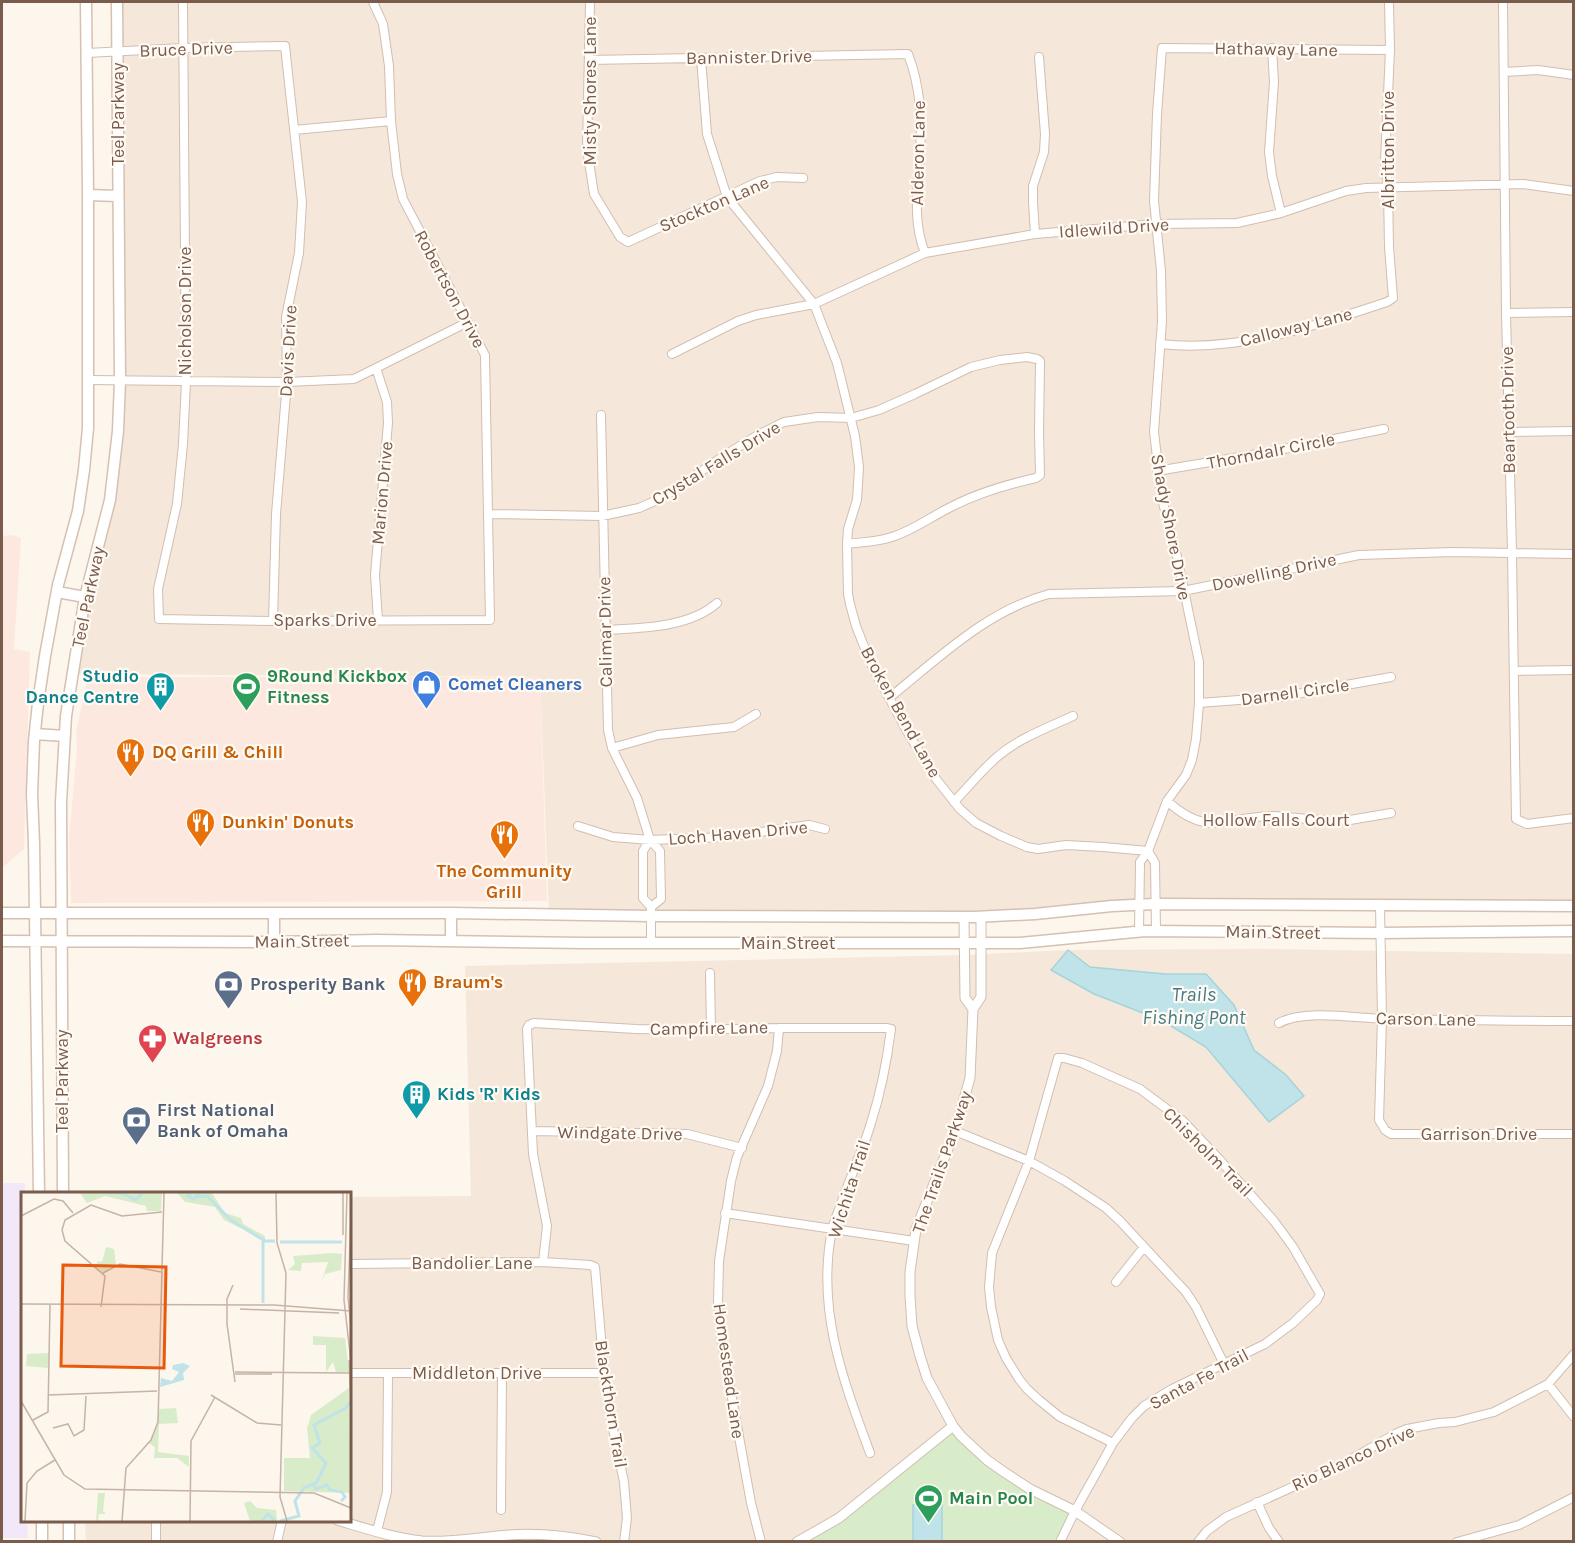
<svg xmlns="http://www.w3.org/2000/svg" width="1575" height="1543" viewBox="0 0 1575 1543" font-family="Karla,sans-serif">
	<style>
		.residential { fill: #f5e8da }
		.commercial { fill: #fde8e0 }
		.education { fill: #f3e8fa }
		.green { fill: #d8ecc9 }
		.water { fill: #bfe3e8; stroke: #a5d3da; stroke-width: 1.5 }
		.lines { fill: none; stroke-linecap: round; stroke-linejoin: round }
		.minor-casing { stroke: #d1beb0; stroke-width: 10 }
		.tertiary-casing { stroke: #d1beb0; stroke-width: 11 }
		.secondary-casing { stroke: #d6c0b0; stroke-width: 13 }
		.minor { stroke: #fff; stroke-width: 8 }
		.tertiary { stroke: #fff; stroke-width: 9 }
		.secondary { stroke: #fff; stroke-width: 10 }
		.labels { text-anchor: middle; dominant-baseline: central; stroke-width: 4.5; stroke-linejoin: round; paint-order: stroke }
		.street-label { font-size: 18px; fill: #7a5c4d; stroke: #fffaf3 }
		.culture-label { font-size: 18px; font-weight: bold; fill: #0d838f; stroke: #fffaf3; text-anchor: end }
		.leisure-label { font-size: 18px; font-weight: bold; fill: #27864d; stroke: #fffaf3; text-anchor: start }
		.shop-label { font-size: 18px; font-weight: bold; fill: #366cbe; stroke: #fffaf3; text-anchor: start }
		.food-label { font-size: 18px; font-weight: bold; fill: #c56008; stroke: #fffaf3; text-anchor: start }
		.service-label { font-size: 18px; font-weight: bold; fill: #4e5e75; stroke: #fffaf3; text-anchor: start }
		.health-label { font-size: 18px; font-weight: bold; fill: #be3a42; stroke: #fffaf3; text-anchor: start }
		.water-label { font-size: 20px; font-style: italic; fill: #437c86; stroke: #fffaf3 }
		.inset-river { fill: none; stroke: #bfe3e8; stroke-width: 3 }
		.inset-road { fill: none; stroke: #c5b3a7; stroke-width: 1.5 }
		.view { fill: #e8590c; fill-opacity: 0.15; stroke: #e8590c; stroke-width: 3 }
		.inset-edge { fill: none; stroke: #7a5c4d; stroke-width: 3 }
	</style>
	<rect width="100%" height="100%" fill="#fdf6ec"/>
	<path class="residential" d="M116,2h1457v184l-49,-1 49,6v715l-418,-2 -181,13 -425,-2 -9,-238 -468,-3 38,-174 10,-119z
		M1263,949l310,5v587l-1487,1 -1,-21 265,-1v-323l121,-1 -6,-230 500,-11 103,-5z"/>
	<path class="commercial" d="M12,535l9,3 -7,111 16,3 -6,197 -22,19v-332z
		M88,677h452l7,224 -476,2 -2,-66 8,-87 -1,-18z"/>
	<path class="education" d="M2,1183h23v10l-3,1v326l5,1 1,17h-26z"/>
	<path class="green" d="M953,1426l32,32 90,53 -15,30 -263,1 21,-11z"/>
	<path class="water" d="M1068,950l22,17 75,7h41l28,31 20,45 32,25 18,21 -35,26 -63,-75 -45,-27 -67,-26 -43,-24z
		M913,1505h29v36h-29z"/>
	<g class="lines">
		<defs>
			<path id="minor" d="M183,2l3,380 -3,62 -6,60 -19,85 1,30 114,2 217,-1 -5,-265 -82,-156 -6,-25 -6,-53 -2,-55 -6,-42 -10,-22
				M590,2l-3,147 7,45 26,43 8,5 132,-61 17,-4 26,1
				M1503,2l3,311 6,240 4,266 11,5 47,-6
				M1272,48l2,34 -5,70 3,24 9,37
				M87,53l97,-5 101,-2 17,156 -3,51 -13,64 1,65 -11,132 -3,107
				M701,58l6,76 20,63 87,107 23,59 18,73 4,31 -2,33 -9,29 -1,15 1,50 2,10 6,22 15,38 37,69 28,46 24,30 16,14 25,13 26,11 11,2 28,-4 37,2 45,4
				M589,60l319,-6c13,34 14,66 12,102 -2,32 -8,65 5,97
				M1504,72l34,-2 36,5
				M294,130l97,-9
				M1035,234l-2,-32v-16l11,-34 1,-18 -6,-77
				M1506,313l68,-1
				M1160,344c78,9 154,-18 227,-42l6,-4 -4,-51 -1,-58 -3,-27 5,-112 -1,-48
				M672,354l66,-33 18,-6 58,-11 111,-51 110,-19 121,-10 81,-1 44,-10 65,-22 20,-3 157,-4 51,7
				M376,368l11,34 1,21 -13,152 3,45
				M89,380l198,2 67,-3 114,-57
				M601,415l7,315 4,18 25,50 13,42 10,11 1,48 -10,8
				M1508,432l66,-1
				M1157,471l112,-19 115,-23
				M489,514l113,2 37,-8 25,-11 58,-40 36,-22 26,-13 34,-5 33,1 28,-8 36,-16 56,-27 29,-7 27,-3 10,2 3,2 -1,71 1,43 -4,3c-32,7 -62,16 -91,32 -17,9 -34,21 -53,27 -14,5 -30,5 -45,7
				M605,630c35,-2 84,-2 112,-27
				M1514,671l60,-1
				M889,698c50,-40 97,-87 160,-104l134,-3 176,-36 94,-3 121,2
				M1199,703l80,-6 112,-20
				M612,748l46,-13 76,-8 22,-13
				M1167,801c42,38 60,15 107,15l58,5 18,-1 41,-7
				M954,802c14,-15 28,-32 43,-45 22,-19 50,-29 76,-41
				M578,826l35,11 37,3 76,-3 83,-12 16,4
				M650,840l-7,11v47l8,9v36
				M1148,851l7,12 1,68
				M1380,905l2,114 -3,101 6,10 6,4h183
				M1139,931l1,-69 8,-11 19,-50 19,-26 6,-15 4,-21 3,-36v-41l-23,-110 -14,-53 -8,-67 8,-111 -1,-50 -7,-70 3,-87 5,-66 228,2
				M710,973l1,56
				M1279,1023c26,-14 75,-5 105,-4 63,1 126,2 190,2
				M533,1131l154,3 55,14
				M955,1131l74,30 36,20 41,27 14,13 66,71 10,15 28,57
				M725,1213l189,28
				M543,1262l4,-36 -14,-72 -6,-125 2,-4 5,-2 102,6 52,1 91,-2h107l5,1c-4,32 -10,63 -20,94 -8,27 -21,54 -30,81 -3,9 -7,17 -9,26 -16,79 11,150 38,223
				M350,1264l193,-2 47,3 5,2 9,106 6,41 14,68 3,36 -3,24
				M1116,1282l28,-35
				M350,1373h254
				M1548,1384l26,33
				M1257,1502l12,26 10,14
				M501,1510l1,-136
				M156,1520v22
				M377,1531l10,-39 1,-119
				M277,1542l5,-22
				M761,1542l-10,-39 -29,-160 -4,-41 1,-41 12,-80 6,-24 31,-71 9,-35 2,-23
				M1060,1542l15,-31 38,-68 19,-25 12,-12 28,-17 93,-45 28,-21 24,-23 3,-6 -27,-47 -19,-26 -55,-62 -36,-38 -43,-32 -58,-26 -18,-5h-6l-29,103 -37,92 -3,34 2,20 7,33 8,18 13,21 8,10 12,11 21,17 53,26
				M1198,1542l9,-11 19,-14 113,-51 58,-33 10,-4 32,-6 16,-1 39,-10 54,-28 26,-30
				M1457,1542l62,-17 55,-28"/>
			<path id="tertiary" d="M964,917l1,81 8,11
				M981,917v80l-8,12 -3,69 -15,53 -39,98 -6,43v24l2,30 8,30 7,22 26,48 8,10 26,24 17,12 26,17 45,22 45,31
				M337,1520c27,8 57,18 85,21 29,2 58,-4 87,-6 29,-2 59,1 87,7
				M797,1542l42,-24 114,-92"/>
			<path id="secondary" d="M88,195l30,1
				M57,592l28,5
				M35,734l30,2
				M2,913h449l200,3 323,1 61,-3 77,-8 43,-2 419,2
				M274,913v29
				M451,913v28
				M2,941l272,1 103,-2 208,3h435l125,-12 236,2 193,-2
				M39,1194l-5,-351 -2,-49 2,-53 4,-38 7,-47 13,-71 20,-74 6,-41 4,-42v-233l-2,-193
				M63,1194l-2,-392 5,-86 19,-119 25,-97 8,-69 2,-50 -3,-379
				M42,1520v22
				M69,1520v22"/>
		</defs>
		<use href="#minor" class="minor-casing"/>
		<use href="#tertiary" class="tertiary-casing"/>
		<use href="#secondary" class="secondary-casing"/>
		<use href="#minor" class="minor"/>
		<use href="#tertiary" class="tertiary"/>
		<use href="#secondary" class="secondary"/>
	</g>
	<defs>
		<symbol id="shop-pin" viewBox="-11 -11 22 30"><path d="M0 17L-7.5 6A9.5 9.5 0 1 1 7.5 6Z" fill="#3f7fe0" stroke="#fffaf3"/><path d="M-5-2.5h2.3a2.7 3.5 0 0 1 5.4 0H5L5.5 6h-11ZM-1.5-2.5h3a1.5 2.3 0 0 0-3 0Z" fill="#fff"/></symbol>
		<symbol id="building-pin" viewBox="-11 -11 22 30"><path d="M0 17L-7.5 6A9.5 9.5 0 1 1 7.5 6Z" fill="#0f9aa8" stroke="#fffaf3"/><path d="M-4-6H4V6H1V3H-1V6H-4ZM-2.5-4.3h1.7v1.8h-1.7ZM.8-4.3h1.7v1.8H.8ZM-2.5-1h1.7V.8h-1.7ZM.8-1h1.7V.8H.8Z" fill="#fff"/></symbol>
		<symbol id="stadium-pin" viewBox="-11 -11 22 30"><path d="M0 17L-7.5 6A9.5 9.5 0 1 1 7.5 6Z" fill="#2e9e5b" stroke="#fffaf3"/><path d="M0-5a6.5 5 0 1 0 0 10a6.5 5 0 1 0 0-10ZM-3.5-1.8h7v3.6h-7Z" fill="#fff"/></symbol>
		<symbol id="restaurant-pin" viewBox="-11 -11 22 30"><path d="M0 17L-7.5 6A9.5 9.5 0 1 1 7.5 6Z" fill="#e8710a" stroke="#fffaf3"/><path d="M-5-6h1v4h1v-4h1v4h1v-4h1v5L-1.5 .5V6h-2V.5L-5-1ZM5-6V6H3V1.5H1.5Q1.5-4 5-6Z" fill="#fff"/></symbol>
		<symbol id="bank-pin" viewBox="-11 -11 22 30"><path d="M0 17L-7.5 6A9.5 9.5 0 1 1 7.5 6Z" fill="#5c6f8a" stroke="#fffaf3"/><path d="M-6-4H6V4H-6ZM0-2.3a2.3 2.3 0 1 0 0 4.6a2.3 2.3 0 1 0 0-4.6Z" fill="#fff"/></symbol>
		<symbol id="pharmacy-pin" viewBox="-11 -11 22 30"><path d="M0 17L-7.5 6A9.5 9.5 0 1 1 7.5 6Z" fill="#e0444e" stroke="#fffaf3"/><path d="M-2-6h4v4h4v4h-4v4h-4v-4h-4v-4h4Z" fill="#fff"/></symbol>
	</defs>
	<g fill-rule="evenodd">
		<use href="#shop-pin" x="410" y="668" width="33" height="45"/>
		<use href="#building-pin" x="144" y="670" width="33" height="45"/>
		<use href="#stadium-pin" x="230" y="670" width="33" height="45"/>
		<use href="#restaurant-pin" x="114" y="736" width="33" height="45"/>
		<use href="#restaurant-pin" x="184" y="806" width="33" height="45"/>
		<use href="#restaurant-pin" x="488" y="818" width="33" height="45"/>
		<use href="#restaurant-pin" x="396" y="966" width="33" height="45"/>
		<use href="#bank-pin" x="212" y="968" width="33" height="45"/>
		<use href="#pharmacy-pin" x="136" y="1022" width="33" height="45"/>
		<use href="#building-pin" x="400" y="1078" width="33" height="45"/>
		<use href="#bank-pin" x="120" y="1104" width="33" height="45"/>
		<use href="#stadium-pin" x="912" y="1482" width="33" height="45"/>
	</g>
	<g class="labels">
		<g class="street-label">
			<text transform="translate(186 49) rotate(-2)">Bruce Drive</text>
			<text transform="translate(1276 49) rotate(1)">Hathaway Lane</text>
			<text transform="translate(749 57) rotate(-1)">Bannister Drive</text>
			<text transform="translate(590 91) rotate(-90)">Misty Shores Lane</text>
			<text transform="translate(118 114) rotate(-90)">Teel Parkway</text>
			<text transform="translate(1388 150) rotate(-90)">Albritton Drive</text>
			<text transform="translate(918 153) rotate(-89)">Alderon Lane</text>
			<text transform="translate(714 204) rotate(-23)">Stockton Lane</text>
			<text transform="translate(1114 228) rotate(-4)">Idlewild Drive</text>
			<text transform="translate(450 289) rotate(62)">Robertson Drive</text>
			<text transform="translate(185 311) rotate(-90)">Nicholson Drive</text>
			<text transform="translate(1296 327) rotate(-14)">Calloway Lane</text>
			<text transform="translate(288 351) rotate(-87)">Davis Drive</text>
			<text transform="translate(1508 410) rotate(-91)">Beartooth Drive</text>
			<text transform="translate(1271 451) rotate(-11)">Thorndalr Circle</text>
			<text transform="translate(716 463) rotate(-31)">Crystal Falls Drive</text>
			<text transform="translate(382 493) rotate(-85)">Marion Drive</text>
			<text transform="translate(1171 527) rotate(79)">Shady Shore Drive</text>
			<text transform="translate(1274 572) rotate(-12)">Dowelling Drive</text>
			<text transform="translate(88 597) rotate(-78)">Teel Parkway</text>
			<text x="325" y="620">Sparks Drive</text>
			<text transform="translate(605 632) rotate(-91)">Calimar Drive</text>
			<text transform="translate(1295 692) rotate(-8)">Darnell Circle</text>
			<text transform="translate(901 712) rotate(61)">Broken Bend Lane</text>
			<text x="1276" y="820">Hollow Falls Court</text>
			<text transform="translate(738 833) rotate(-5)">Loch Haven Drive</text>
			<text transform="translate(1273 932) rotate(1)">Main Street</text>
			<text transform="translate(302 941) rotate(-1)">Main Street</text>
			<text x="788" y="943">Main Street</text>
			<text transform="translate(1426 1019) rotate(1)">Carson Lane</text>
			<text transform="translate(709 1028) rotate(-1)">Campfire Lane</text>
			<text transform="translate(62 1081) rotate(-90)">Teel Parkway</text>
			<text transform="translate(620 1133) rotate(1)">Windgate Drive</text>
			<text x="1479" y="1134">Garrison Drive</text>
			<text transform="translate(1208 1152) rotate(45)">Chisholm Trail</text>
			<text transform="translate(942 1162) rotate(-71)">The Trails Parkway</text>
			<text transform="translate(849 1189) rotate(-72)">Wichita Trail</text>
			<text x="472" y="1263">Bandolier Lane</text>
			<text transform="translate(729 1371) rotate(82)">Homestead Lane</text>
			<text x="477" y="1373">Middleton Drive</text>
			<text transform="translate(1199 1379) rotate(-28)">Santa Fe Trail</text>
			<text transform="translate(611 1404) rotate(81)">Blackthorn Trail</text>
			<text transform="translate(1353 1458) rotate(-25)">Rio Blanco Drive</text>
		</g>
		<g class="culture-label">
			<text x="139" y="676">Studio<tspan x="139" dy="21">Dance Centre</tspan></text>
			<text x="437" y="1094" text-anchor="start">Kids 'R' Kids</text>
		</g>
		<g class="leisure-label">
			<text x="267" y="676">9Round Kickbox<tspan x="267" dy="21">Fitness</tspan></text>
			<text x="949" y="1498">Main Pool</text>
		</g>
		<g class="shop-label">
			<text x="448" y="684">Comet Cleaners</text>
		</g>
		<g class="food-label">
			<text x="152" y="752">DQ Grill &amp; Chill</text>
			<text x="222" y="822">Dunkin' Donuts</text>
			<text x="504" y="871" text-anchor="middle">The Community<tspan x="504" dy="21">Grill</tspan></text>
			<text x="433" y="982">Braum's</text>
		</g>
		<g class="service-label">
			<text x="250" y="984">Prosperity Bank</text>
			<text x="157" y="1110">First National<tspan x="157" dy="21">Bank of Omaha</tspan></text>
		</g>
		<g class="health-label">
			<text x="173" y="1038">Walgreens</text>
		</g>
		<g class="water-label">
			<text x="1194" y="994">Trails<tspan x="1194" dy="23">Fishing Pont</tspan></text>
		</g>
	</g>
	<g transform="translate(21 1192)">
		<rect width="330" height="330" fill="#fdf6ec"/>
		<path d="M59,1h82l-1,18h-14l-1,-5 -41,-10 -18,7zM156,1h35l13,20 16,5 2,6 22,12v4l-41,-20 -9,-13 -30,-5zM85,55l8,2 2,16 -13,8 -8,-6 3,-6 4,1zM312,61l9,1 -1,16 -16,4 -4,9 7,-21 -26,1 -1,8 -13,-1 7,-6 -2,-8zM292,144l32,2 4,34h-13l-3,-10 -7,10v-27h-13zM28,161l-1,15 -22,-2 1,-12zM328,196l2,105 -67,-2v-33h26l-3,-29 4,-14zM155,216l2,15 -19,1 -1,28 31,4v11l-12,-9h-23l1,-11 -6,-4 6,-11 4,-23zM77,301h7l-2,18 3,3h-7l-1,7h-2zM229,309l7,7 19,2 1,11h-27l-6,-18z" fill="#d8ecc9"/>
		<path d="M162,171l7,3 -7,7 1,7 -24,7 1,-9 11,3 7,-9 -7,-3 1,-4z" fill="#bfe3e8"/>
		<path class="inset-river" d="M87,1h14l14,7 6,-7M169,1l-2,3 6,3 5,-6M174,5l12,-1 24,24 34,21h10M259,50h62M242,111v-64M292,292l3,5 11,-4 3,5 12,2 3,5 -4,4M241,329l6,-7 7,7M259,329l19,-5 -4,-15 9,-13 13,-6 9,-19 -14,-15 8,-5 -6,-18 32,-17 4,-6"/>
		<path class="inset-road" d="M255,1l1,50 9,30 -6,224 7,24M322,1v42M326,1l-3,107 7,62M0,24l33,-17 9,2 10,12M330,26l-3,79 3,30M82,81l17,-9 41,8M212,93l-6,14v25l8,58M0,112l253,1 77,6M80,115l4,-31 -40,-35 -3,-11 3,-10 26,-15 31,11 40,-4M219,117l99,4M328,168l2,43M214,180l115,1M214,182h37M27,203l109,-4M190,203l46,28 24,2M0,209l43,74 21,14 229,4 37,15M12,228l15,-8 2,-107M32,236l15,-4 6,12 10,-6 2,-34M4,329l2,-38 10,-12 18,-11M101,329l4,-53 25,-28 7,-18 6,-229M169,329l1,-80 24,-44"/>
		<path class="view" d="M42,73l103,2 -2,101 -103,-2z"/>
		<rect width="330" height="330" class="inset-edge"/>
	</g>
	<rect width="1575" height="1543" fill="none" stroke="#7a5c4d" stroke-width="6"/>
</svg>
